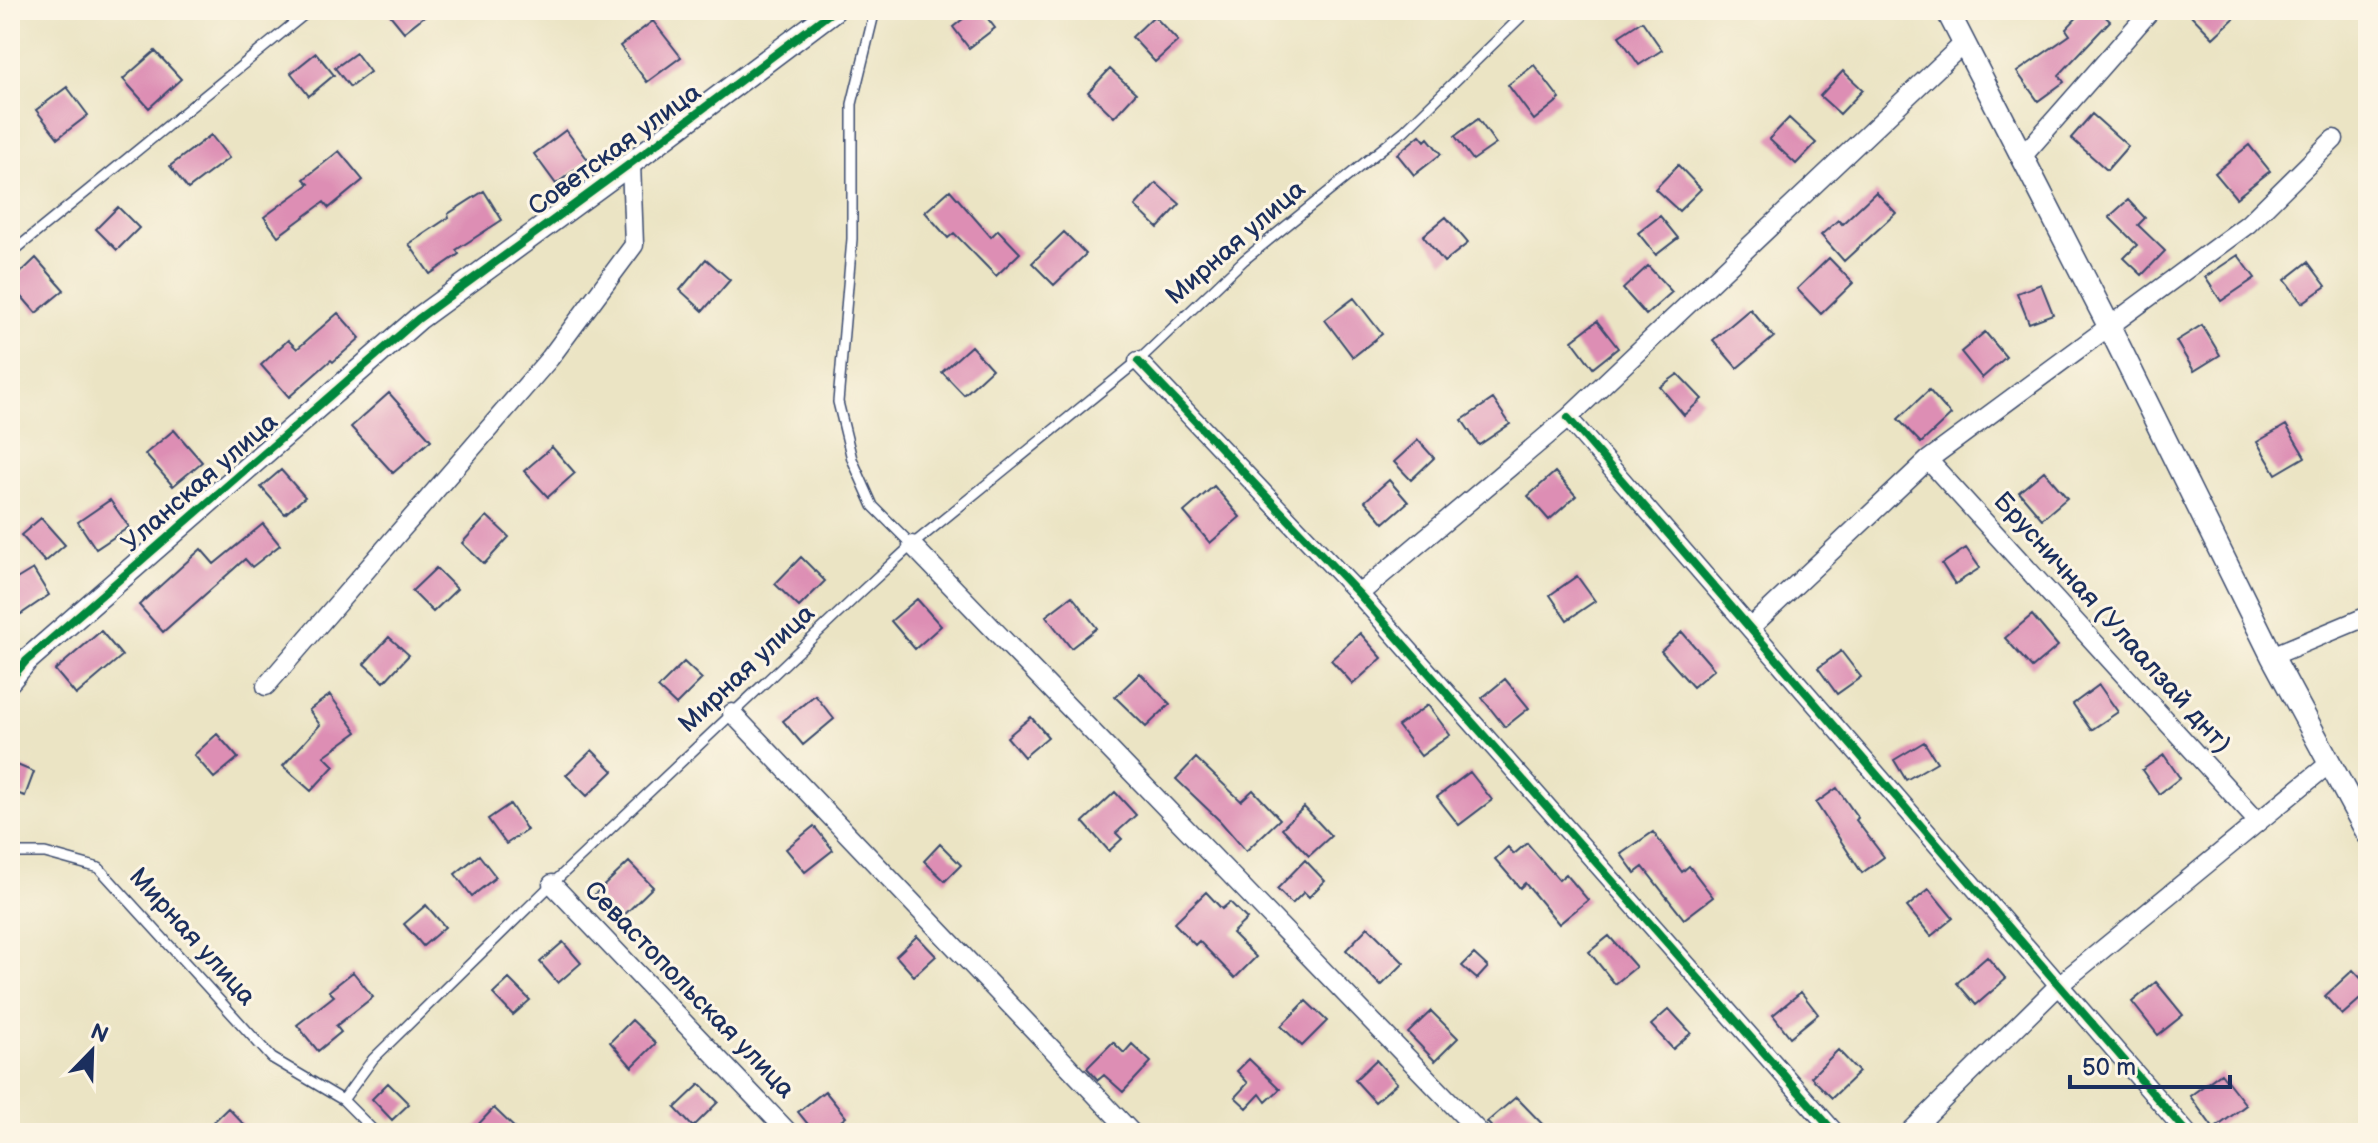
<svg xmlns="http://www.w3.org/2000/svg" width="2378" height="1143" viewBox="0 0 2378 1143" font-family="'Balsamiq Sans',sans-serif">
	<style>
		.building { fill: #dd8eb4 }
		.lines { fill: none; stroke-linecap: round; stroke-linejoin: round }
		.service-casing { stroke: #3a4a6d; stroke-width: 12 }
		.minor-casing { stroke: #3a4a6d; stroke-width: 21 }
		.tertiary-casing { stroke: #3a4a6d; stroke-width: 25 }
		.service { stroke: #fff; stroke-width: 9 }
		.minor { stroke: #fff; stroke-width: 18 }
		.tertiary { stroke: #fff; stroke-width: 22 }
		.cycleway-casing { stroke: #fcf5e5; stroke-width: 13 }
		.cycleway { stroke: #00873e; stroke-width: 8 }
		.labels { text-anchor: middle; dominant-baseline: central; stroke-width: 6; stroke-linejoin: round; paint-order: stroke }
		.street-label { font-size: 26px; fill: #1b2f5e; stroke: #fcf5e5 }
	</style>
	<rect width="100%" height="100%" fill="#fcf5e5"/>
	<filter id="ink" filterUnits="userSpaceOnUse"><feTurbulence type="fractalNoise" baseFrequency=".0125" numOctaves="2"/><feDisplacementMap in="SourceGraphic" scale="16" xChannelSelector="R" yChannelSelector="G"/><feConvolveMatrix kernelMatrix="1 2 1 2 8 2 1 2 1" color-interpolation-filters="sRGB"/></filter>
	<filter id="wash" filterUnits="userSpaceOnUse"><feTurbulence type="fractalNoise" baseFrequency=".006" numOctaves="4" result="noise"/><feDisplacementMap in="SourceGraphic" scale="32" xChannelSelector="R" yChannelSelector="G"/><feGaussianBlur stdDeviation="1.8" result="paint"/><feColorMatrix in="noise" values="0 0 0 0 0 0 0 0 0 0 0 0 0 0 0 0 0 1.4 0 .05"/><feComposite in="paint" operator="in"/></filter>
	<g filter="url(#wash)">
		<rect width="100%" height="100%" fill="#ebe4c4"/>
		<g id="blocks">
			<path class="building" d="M386,10h46l-28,22z
				M974,10h7l14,18 -26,20 -16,-21z
				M2084,10h14l12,11 -51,54 5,7 -26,19 -21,-29 53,-37 -4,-6z
				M2186,10h57l-30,28z
				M1154,16l24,25 -23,21 -23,-25z
				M653,21l28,36 -34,25 -27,-36z
				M1642,21l20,29 -23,15 -20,-29z
				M155,51l26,28 -32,29 -26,-29z
				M316,53l18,22 -25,21 -18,-23z
				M356,53l14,19 -20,15 -15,-19z
				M1534,65l26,34 -26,21 -26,-35z
				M1110,69l26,24 -22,24 -26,-25z
				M1843,71l20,19 -23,24 -20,-18z
				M67,87l21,28 -30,23 -22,-28z
				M2092,114l36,32 -21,24 -36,-32z
				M1789,118l27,25 -20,21 -27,-25z
				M1478,119l18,25 -23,16 -18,-24z
				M566,130l22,30 -32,24 -22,-30z
				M211,135l18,23 -41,31 -18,-23z
				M1420,135l5,6 3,-3 13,16 -27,21 -17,-21z
				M2249,145l21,26 -34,27 -21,-25z
				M339,151l24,29 -34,28 -5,-6 -46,34 -14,-19 45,-33 -5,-5z
				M1678,165l23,24 -22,22 -24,-22z
				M1156,183l24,21 -22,24 -23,-22z
				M950,190l41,47 7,-7 22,23 -24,23 -42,-43 -6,5 -23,-26z
				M484,191l18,29 -46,30 3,4 -29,20 -21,-30 40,-27 -1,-3z
				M1876,192l20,21 -52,48 -23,-26 17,-15 4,4z
				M2128,200l17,18 -7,7 27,26 -23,24 -18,-17 13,-13 -28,-28z
				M118,207l21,21 -22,22 -21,-21z
				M1660,216l18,22 -22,17 -18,-22z
				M1446,217l22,26 -24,19 -21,-26z
				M1064,232l22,22 -32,31 -22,-22z
				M2238,255l17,23 -34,23 -16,-24z
				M36,258l28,32 -28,23 -26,-30z
				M1829,258l24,25 -32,31 -24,-25z
				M706,259l24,21 -27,31 -23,-21z
				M2308,262l18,24 -24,17 -17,-23z
				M1648,266l24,26 -26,23 -23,-26z
				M2041,284l12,30 -24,9 -12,-30z
				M1354,298l28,36 -29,23 -28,-37z
				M1750,309l24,28 -37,31 -24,-28z
				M338,313l22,25 -27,24 -2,-2 -42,37 -28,-32 27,-25 9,9z
				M1597,321l21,27 -25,20 -21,-28z
				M2202,325l18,30 -26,16 -18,-30z
				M1985,332l21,25 -24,21 -21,-26z
				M971,346l21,23 -28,26 -22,-23z
				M1678,374l24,25 -18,16 -24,-28z
				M1929,390l22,25 -30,28 -23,-24z
				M389,393l42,47 -38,33 -42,-46z
				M1493,399l17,25 -31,21 -17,-25z
				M2286,425l19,32 -29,17 -19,-32z
				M174,430l28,32 -29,24 -28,-32z
				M1418,440l16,18 -23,22 -17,-18z
				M552,447l23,26 -27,24 -24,-26z
				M281,470l24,27 -20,17 -24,-27z
				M2044,471l23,27 -25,21 -23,-27z
				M1555,472l21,24 -27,24 -21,-24z
				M1389,480l19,22 -24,21 -19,-22z
				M1214,486l26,31 -30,26 -26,-31z
				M110,500l19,27 -33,22 -18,-27z
				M487,516l22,21 -25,27 -22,-21z
				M41,518l24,27 -20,17 -24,-27z
				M263,524l17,21 -28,22 -7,-8 -82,73 -24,-27 62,-56 13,15z
				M1966,548l14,20 -25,16 -13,-20z
				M801,557l24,24 -26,26 -24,-23z
				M436,568l21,21 -24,23 -21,-21z
				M33,569l16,26 -28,19 -11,-17v-14z
				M1577,576l18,25 -28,19 -17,-25z
				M1072,596l25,32 -26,20 -25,-32z
				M917,599l24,27 -26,23 -24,-28z
				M2032,615l26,31 -26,22 -27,-30z
				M101,631l21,25 -46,39 -21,-25z
				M1682,632l32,37 -21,18 -32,-36z
				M1360,633l22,25 -29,26 -22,-24z
				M389,637l20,18 -25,27 -20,-18z
				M1841,651l20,26 -24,17 -19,-26z
				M684,662l18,17 -26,26 -18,-17z
				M1140,673l30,31 -24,23 -31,-30z
				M1505,679l24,29 -24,19 -23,-29z
				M2099,685l19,27 -27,18 -18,-26z
				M330,695l27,37 -33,24 10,10 -23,25 -28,-25 37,-41 -11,-15z
				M815,695l19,24 -31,26 -20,-24z
				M1428,705l22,30 -29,21 -23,-30z
				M1031,717l17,20 -24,20 -17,-20z
				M217,734l21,24 -24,20 -20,-23z
				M1924,742l13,20 -31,18 -12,-20z
				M592,750l21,21 -26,25 -21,-21z
				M2164,755l16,23 -21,16 -17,-24z
				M1196,758l45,43 12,-11 27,29 -34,32 -26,-30 -44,-42z
				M10,762l24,10 -9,24 -15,-5z
				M1470,772l22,28 -33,25 -22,-28z
				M1837,788l21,30 -2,2 28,37 -22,16 -46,-70z
				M1115,792l21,23 -20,18 6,6 -13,12 -26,-29z
				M510,804l17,26 -21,14 -18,-25z
				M1304,807l27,29 -22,20 -27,-28z
				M814,826l19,24 -28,22 -19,-23z
				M1653,832l29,40 7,-6 24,31 -29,22 -41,-52 -8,6 -14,-19z
				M1527,843l32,37 7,-6 22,26 -29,24 -34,-41 -5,5 -25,-29 13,-12 6,7z
				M940,844l21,21 -16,16 -21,-20z
				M479,855l17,22 -24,19 -17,-22z
				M1305,860l20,21 -16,16 -5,-5 -12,12 -15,-15z
				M629,862l24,25 -33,32 -25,-25z
				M1929,889l24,29 -22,18 -24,-29z
				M1206,892l16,17 8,-7 17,17 -15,14 24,24 -21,21 -36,-37 -4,4 -21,-22z
				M426,905l19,22 -22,19 -19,-22z
				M1368,927l36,36 -23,23 -35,-36z
				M917,936l19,20 -22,20 -18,-20z
				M1609,936l27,31 -21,17 -26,-32z
				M563,942l18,21 -23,20 -18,-21z
				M1474,954l14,13 -11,12 -15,-13z
				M1987,957l19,22 -30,26 -19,-22z
				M2353,970l15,16v6l-26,23 -17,-19z
				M353,972l20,25 -37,29 5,6 -23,19 -21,-26 37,-29 -5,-5z
				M509,979l21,21 -17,15 -20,-21z
				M2156,982l27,33 -25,20 -26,-33z
				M1801,992l17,22 -28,23 -17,-22z
				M1306,1001l21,20 -25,25 -21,-20z
				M1669,1009l22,24 -18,16 -22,-24z
				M1431,1011l27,27 -23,23 -27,-28z
				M632,1020l24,23 -24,24 -22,-25z
				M1113,1042l11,11 8,-9 19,18 -28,30 -19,-17 -6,5 -11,-12z
				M1838,1050l21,22 -27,26 -21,-21z
				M1249,1059l31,30 -14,13 -6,-8 -13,14 -12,-11 13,-14 -11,-12z
				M1376,1060l21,23 -22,19 -20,-22z
				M2221,1073l25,32 -32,24 -24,-33z
				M388,1083l21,21 -17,16 -20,-21z
				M700,1084l18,18 -25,25 -18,-19z
				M825,1091l21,26 -20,16h-11l-17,-21z
				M1516,1097l35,36h-54l-10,-11z
				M228,1108l24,25h-50z
				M494,1108l26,25h-50z"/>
		</g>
	</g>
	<g filter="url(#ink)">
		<use href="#blocks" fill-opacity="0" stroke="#3a4a6d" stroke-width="2"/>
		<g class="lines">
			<defs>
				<path id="service" d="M875,10l-23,94v135l-14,163 14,57 21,47 39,39
					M10,254l300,-244
					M10,853h35l54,15 173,190 71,42 30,-41 179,-175 311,-294 49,-45 226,-184 106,-101 160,-129 124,-121
					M343,1100l33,33"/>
				<path id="minor" d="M2021,158l130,-148
					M1138,361l221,233 476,539
					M1568,418l619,715
					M1928,460l330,362
					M912,545l568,588
					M1359,594l209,-176 397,-376
					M1750,628l178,-168 320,-236 86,-85
					M2272,656l96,-40
					M266,686l284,-328 84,-113 -3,-82
					M732,713l400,420
					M552,884l237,249
					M1909,1133l150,-148 271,-222"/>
				<path id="tertiary" d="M1947,10l162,316 163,330 96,178
					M10,680l16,-19 392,-342 213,-156 203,-153"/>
			</defs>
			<use href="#service" class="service-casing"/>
			<use href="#minor" class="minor-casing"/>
			<use href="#tertiary" class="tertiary-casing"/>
			<use href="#service" class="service"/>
			<use href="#minor" class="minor"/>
			<use href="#tertiary" class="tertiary"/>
			<defs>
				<path id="cycleway" d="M1138,361l221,233 476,539
					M1568,418l619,715
					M10,680l16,-19 392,-342 213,-156 203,-153"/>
			</defs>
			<use href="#cycleway" class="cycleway-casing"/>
			<use href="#cycleway" class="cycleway"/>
		</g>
	</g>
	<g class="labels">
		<g class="street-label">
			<text transform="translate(615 150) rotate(-36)">Советская улица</text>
			<text transform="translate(1236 243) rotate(-41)">Мирная улица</text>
			<text transform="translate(200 483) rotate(-41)">Уланская улица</text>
			<text transform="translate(2112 623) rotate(48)">Брусничная (Улаалзай днт)</text>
			<text transform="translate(747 669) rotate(-43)">Мирная улица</text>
			<text transform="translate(192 937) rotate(48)">Мирная улица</text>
			<text transform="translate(689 990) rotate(46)">Севастопольская улица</text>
		</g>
	</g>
	<rect width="2378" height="1143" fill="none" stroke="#fcf5e5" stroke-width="40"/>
	<g transform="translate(92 1051) rotate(23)" stroke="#fcf5e5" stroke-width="6" paint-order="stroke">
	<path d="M0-6L14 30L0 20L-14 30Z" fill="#1b2f5e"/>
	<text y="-12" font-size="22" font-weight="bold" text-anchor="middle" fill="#1b2f5e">N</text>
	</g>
	<path d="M2070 1075v12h160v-12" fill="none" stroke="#1b2f5e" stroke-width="4"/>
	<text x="2082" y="1075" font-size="24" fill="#1b2f5e" stroke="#fcf5e5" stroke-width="6" paint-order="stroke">50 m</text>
</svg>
